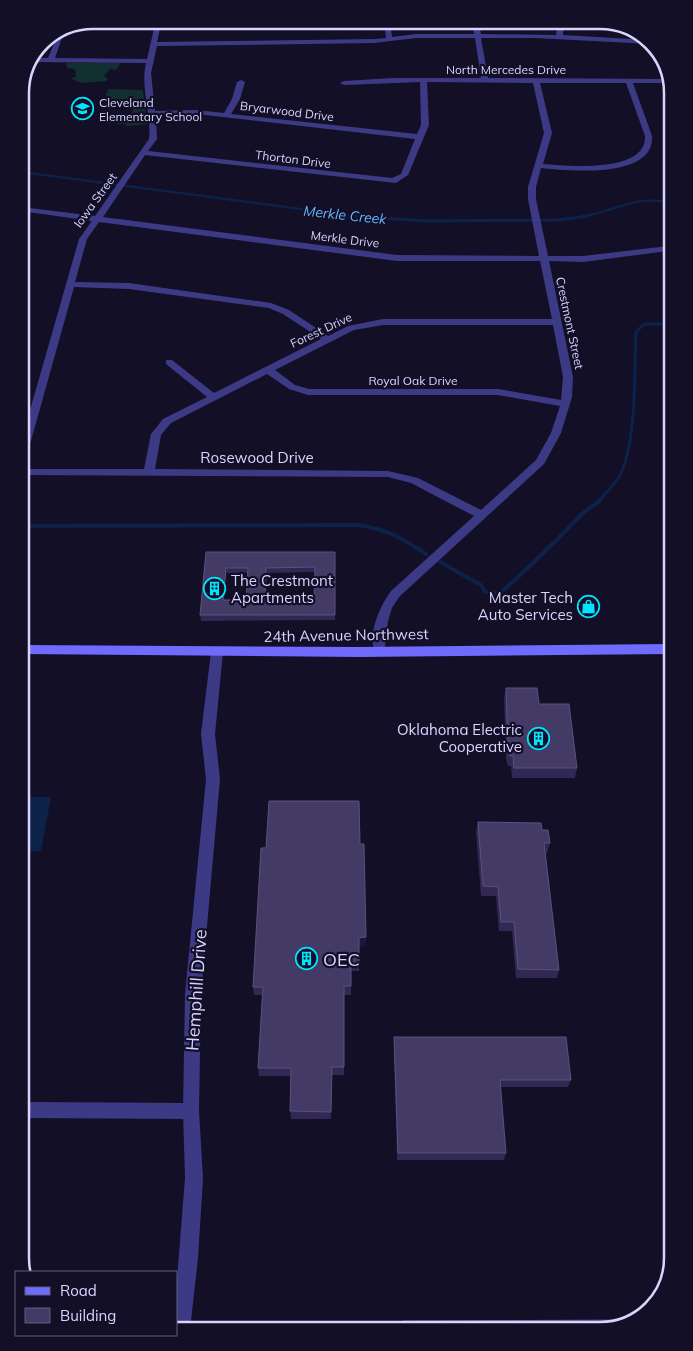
<svg xmlns="http://www.w3.org/2000/svg" width="693" height="1351" viewBox="0 0 693 1351" font-family="Mulish,sans-serif">
	<style>
		.green { fill: #12302f }
		.water { fill: #0c2248 }
		.lines { fill: none; stroke-linecap: round; stroke-linejoin: round }
		.stream-far2 { stroke: #0c2248; stroke-width: 2.5 }
		.stream-far1 { stroke: #0c2248; stroke-width: 3 }
		.stream { stroke: #0c2248; stroke-width: 4 }
		.minor { fill: #3d3a85; fill-rule: evenodd }
		.tertiary { fill: #3d3a85; fill-rule: evenodd }
		.secondary { fill: #6f6bff; fill-rule: evenodd }
		.wall { fill: #312854; fill-rule: evenodd }
		.shaded-wall { fill: #1d163a }
		.building { fill: #433a66; stroke: #5a527e; fill-rule: evenodd }
		.labels { text-anchor: middle; dominant-baseline: central; stroke-width: 4.5; stroke-linejoin: round; paint-order: stroke }
		.far-street-label { font-size: 12px; fill: #d9d4ff; stroke: #130f26 }
		.far-poi-label { font-size: 12px; fill: #d9d4ff; stroke: #130f26; text-anchor: start }
		.far-water-label { font-size: 14px; font-style: italic; fill: #62b6ff; stroke: #130f26 }
		.street-label { font-size: 15px; fill: #d9d4ff; stroke: #130f26 }
		.poi-label { font-size: 15px; fill: #d9d4ff; stroke: #130f26; text-anchor: end }
		.near-poi-label { font-size: 18px; fill: #d9d4ff; stroke: #130f26; text-anchor: start }
		.near-street-label { font-size: 18px; fill: #d9d4ff; stroke: #130f26 }
		.rim { fill: none; stroke: #d9d4ff; stroke-width: 2.5 }
	</style>
	<rect width="100%" height="100%" fill="#130f26"/>
	<path class="green" d="M66,63h54v1l-4,6 -6,-1 -6,7 4,3 -2,2 -25,2 -11,-5 6,-1 -1,-8 -8,-1z
		M108,89l35,1 4,34 -21,2v-2h-9l1,-5 10,-1 6,-9h-4l1,-5 -27,-1z"/>
	<path class="water" d="M23,797h28l-10,54 -18,1z"/>
	<g class="lines">
		<path class="stream-far2" d="M21,172l340,45
			M579,217c32,-4 56,-22 89,-15"/>
		<path class="stream-far1" d="M351,216l76,5 132,-1 29,-4
			M600,500c6,-8 17,-17 21,-27 16,-35 13,-102 15,-141l8,-8h25"/>
		<path class="stream" d="M22,526l335,-1c27,3 47,14 69,29
			M440,562l41,23 4,7 15,1c29,-25 56,-52 82,-79 6,-6 13,-8 19,-15"/>
		<path class="minor" d="M156,20h6l-5,22 217,-3 12,-1 -2,-18h6l2,17 24,-3h58l-2,-14h6l3,14 75,1 2,-15h6l-1,15 85,5 3,4 -116,-6h-54l7,40 180,1v4h-35l19,53c3,43 -84,35 -111,32l-5,19v12l12,57h35l85,-10v5l-85,11 -34,-1 24,116 -1,20 -11,36 -17,31 -145,133 -7,11 -4,13 -4,33h-8c-10,-18 4,-48 15,-63l83,-75 -63,-33 -23,-6 -366,-2v-6h122l7,-35 12,-15 44,-22 -41,-33v-4h6l42,33 107,-54 -38,-25 -14,-6 -140,-19 -55,-2 -47,168 -5,3v-20l57,-199 13,-18 -71,-10v-4l74,9 54,-77c3,-25 -9,-51 -3,-76l-114,-1 2,-4h14l10,-24 6,-2 -9,26 92,1zM416,38h59l6,40h-88l-49,3 -4,2 4,2 76,-3 1,43 -4,9 -186,-20 9,-15 5,-17 -4,-2 -4,2 -5,17 -8,14 -28,-3 -41,1 -4,-38 6,-27 217,-3zM427,82l106,1 11,50 -16,54v12l11,57 -142,-1 -294,-38 42,-62 251,28 12,-8 21,-50zM540,83h86l19,53c2,38 -79,30 -102,28l9,-31zM196,114l219,25 -14,35 -9,4 -244,-27 9,-12 -1,-24zM99,222l298,39h143l12,58h-169l-35,7 -20,10 -39,-26 -18,-7 -142,-20 -54,-1 12,-43zM383,325h170l10,52 -2,23 -63,-11h-189l-14,-4 -20,-15 79,-40zM267,374l22,15 19,6h190l62,11 -9,27 -15,27 -55,50 -63,-32 -30,-7 -233,-2 6,-34 10,-12z
			M25,1102l166,1 6,2 2,6 -2,6 -6,2 -166,-1z"/>
		<path class="tertiary" d="M217,647l6,5 -8,82 5,45 -19,215 -2,117 4,67 -5,80 -8,72h-14v-38l9,-114 -2,-67 2,-117 21,-215 -5,-45 10,-82z"/>
		<path class="secondary" d="M670,644v10l-312,3 -335,-3v-9l335,2z"/>
	</g>
	<path class="wall" d="M206,552h129v68l-134,1 -1,-6zM315,572l-1,27h-49l2,-26zM227,573h21l-2,27h-22z
		M506,688l33,16 38,64 -2,10h-63l-1,-12h-3l-2,-7 -2,-61z
		M478,822l64,8 8,13 -3,10h-2l14,117 -2,8h-41l-4,-47h-13l-3,-35h-15l-5,-64z
		M360,844l6,93 -1,9 -6,1v24h-8v24h-7v80h-12l-1,44h-40l-1,-8 1,-35h-32l-1,-8 4,-73h-8l-1,-8z
		M394,1037l177,43 -3,7h-68l6,66 -2,7h-107l-3,-115z"/>
	<path class="shaded-wall" d="M226,568l1,5 -3,32 -1,-5z
		M366,937l-1,9 -6,1v-9z"/>
	<path class="building" d="M206,552h129v63h-135zM315,567l-1,32h-49l1,-31zM226,568h22l-2,32h-23z
		M506,688h31l2,16h30l8,64h-63l-1,-12h-3l-2,-7z
		M269,801h90l1,43h4l2,93 -7,1v25l-8,-1v24h-7v81h-12l-1,45 -41,-1 1,-43h-33l5,-81h-10l8,-139h5z
		M478,822l63,1 1,7h6l2,13h-6l15,127 -41,-1 -4,-47h-13l-3,-35 -15,-1z
		M394,1037h172l5,43h-71l6,73h-108z
		M635,1320l-7,6 -225,2v-7z"/>
	<defs>
		<symbol id="school-ring" viewBox="-11 -11 22 22"><circle r="9.5" fill="#130f26" stroke="#00e5ff" stroke-width="1.5"/><path d="M0-5L7-2L0 1L-7-2ZM-4 1L0 2.5L4 1V4Q0 6-4 4Z" fill="#00e5ff"/></symbol>
		<symbol id="building-ring" viewBox="-11 -11 22 22"><circle r="9.5" fill="#130f26" stroke="#00e5ff" stroke-width="1.5"/><path d="M-4-6H4V6H1V3H-1V6H-4ZM-2.5-4.3h1.7v1.8h-1.7ZM.8-4.3h1.7v1.8H.8ZM-2.5-1h1.7V.8h-1.7ZM.8-1h1.7V.8H.8Z" fill="#00e5ff"/></symbol>
		<symbol id="shop-ring" viewBox="-11 -11 22 22"><circle r="9.5" fill="#130f26" stroke="#00e5ff" stroke-width="1.5"/><path d="M-5-2.5h2.3a2.7 3.5 0 0 1 5.4 0H5L5.5 6h-11ZM-1.5-2.5h3a1.5 2.3 0 0 0-3 0Z" fill="#00e5ff"/></symbol>
	</defs>
	<g fill-rule="evenodd">
		<use href="#school-ring" x="70" y="96" width="25" height="25"/>
		<use href="#building-ring" x="202" y="576" width="25" height="25"/>
		<use href="#shop-ring" x="576" y="594" width="25" height="25"/>
		<use href="#building-ring" x="526" y="726" width="25" height="25"/>
		<use href="#building-ring" x="294" y="946" width="25" height="25"/>
	</g>
	<g class="labels">
		<g class="far-street-label">
			<text x="506" y="69">North Mercedes Drive</text>
			<text transform="translate(287 111) rotate(7)">Bryarwood Drive</text>
			<text transform="translate(293 159) rotate(7)">Thorton Drive</text>
			<text transform="translate(95 200) rotate(-54)">Iowa Street</text>
			<text transform="translate(345 239) rotate(7)">Merkle Drive</text>
			<text transform="translate(570 323) rotate(78)">Crestmont Street</text>
			<text transform="translate(321 330) rotate(-25)">Forest Drive</text>
			<text x="413" y="380">Royal Oak Drive</text>
		</g>
		<g class="far-poi-label">
			<text x="99" y="102">Cleveland<tspan x="99" dy="14">Elementary School</tspan></text>
		</g>
		<g class="far-water-label">
			<text transform="translate(345 215) rotate(6)">Merkle Creek</text>
		</g>
		<g class="street-label">
			<text x="257" y="457">Rosewood Drive</text>
			<text transform="translate(346 635) rotate(-1)">24th Avenue Northwest</text>
		</g>
		<g class="poi-label">
			<text x="231" y="580" text-anchor="start">The Crestmont<tspan x="231" dy="17">Apartments</tspan></text>
			<text x="573" y="597">Master Tech<tspan x="573" dy="17">Auto Services</tspan></text>
			<text x="522" y="729">Oklahoma Electric<tspan x="522" dy="17">Cooperative</tspan></text>
		</g>
		<g class="near-poi-label">
			<text x="323" y="959">OEC</text>
		</g>
		<g class="near-street-label">
			<text transform="translate(196 990) rotate(-86)">Hemphill Drive</text>
		</g>
	</g>
	<path d="M0 0H693V1351H0ZM93 29H600A64 64 0 0 1 664 93V1258A64 64 0 0 1 600 1322H93A64 64 0 0 1 29 1258V93A64 64 0 0 1 93 29Z" fill="#130f26" fill-rule="evenodd"/>
	<path class="rim" d="M93 29H600A64 64 0 0 1 664 93V1258A64 64 0 0 1 600 1322H93A64 64 0 0 1 29 1258V93A64 64 0 0 1 93 29Z"/>
	<rect x="15" y="1271" width="162" height="65" fill="#130f26" stroke="#625e7d"/>
	<rect x="25" y="1287" width="25" height="8" fill="#6f6bff" stroke="#625e7d"/>
	<text x="60" y="1296" font-size="15" fill="#d9d4ff">Road</text>
	<rect x="25" y="1308" width="25" height="15" fill="#433a66" stroke="#625e7d"/>
	<text x="60" y="1321" font-size="15" fill="#d9d4ff">Building</text>
</svg>
